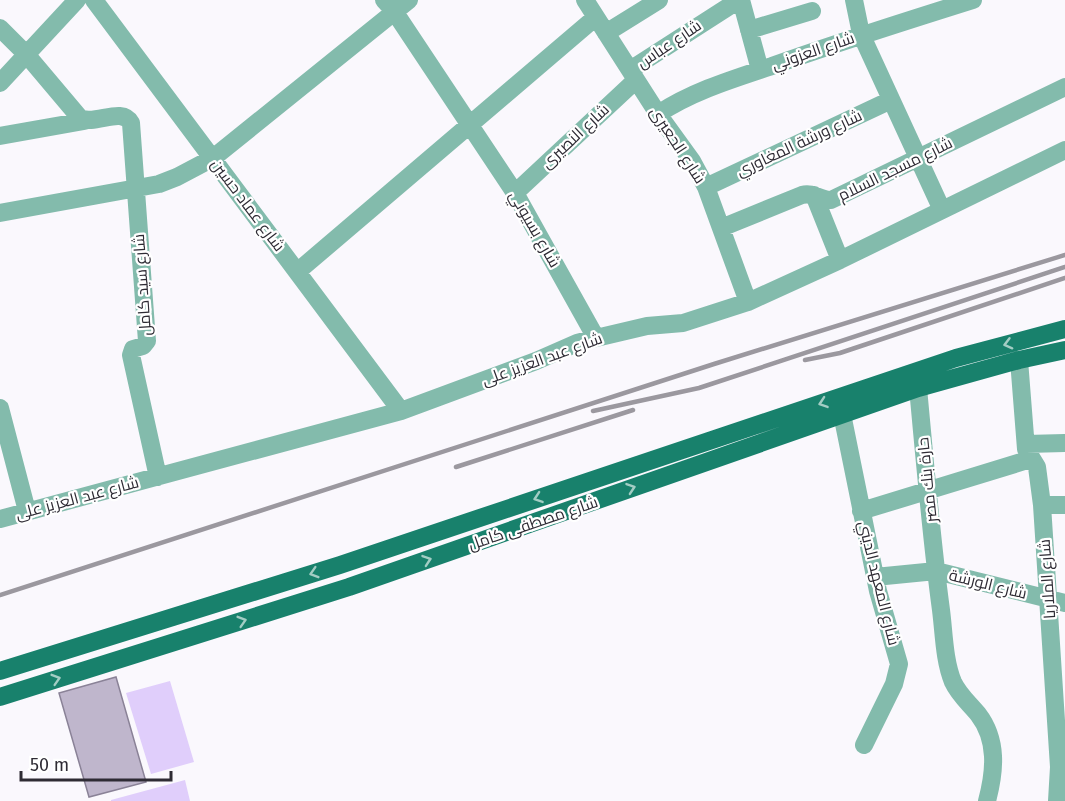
<svg xmlns="http://www.w3.org/2000/svg" width="1065" height="801" viewBox="0 0 1065 801" font-family="'Fira Sans',Cairo,sans-serif">
	<style>
		.green { fill: #e0cefb }
		.building { fill: #bfb6cc; stroke: #8a8297; stroke-width: 1.5 }
		.lines { fill: none; stroke-linecap: round; stroke-linejoin: round }
		.minor { stroke: #83bbac; stroke-width: 18 }
		.major { stroke: #18816c; stroke-width: 18 }
		.rail { stroke: #9b989f; stroke-width: 4.5 }
		.oneway { stroke: #a3cdc4 }
		.labels { text-anchor: middle; dominant-baseline: central; stroke-width: 4.5; stroke-linejoin: round; paint-order: stroke }
		.street-label { font-size: 16px; fill: #2e2b34; stroke: #fff }
	</style>
	<rect width="100%" height="100%" fill="#faf8fd"/>
	<path class="green" d="M170,681l24,81 -43,12 -25,-81z
		M185,780l5,21h-79v-1z"/>
	<path class="building" d="M116,677l30,105 -57,15 -30,-104z"/>
	<g class="lines">
		<path class="minor" d="M94,0l307,411
			M384,0l10,11 121,182 81,145
			M585,0l73,114 34,47 14,26 42,115
			M741,0l19,70
			M854,0l7,34 81,176
			M0,28l26,26 54,64c15,8 42,-12 51,5l16,218 -4,5 -10,3 -2,6 27,122
			M749,30l63,-19
			M606,33l53,-33
			M630,70l109,-70
			M0,83l77,-83
			M658,114c35,-23 75,-35 114,-48 67,-24 134,-45 201,-66
			M0,136l84,-15
			M706,187l185,-87
			M515,193l121,-113
			M814,195l26,65
			M0,213l159,-29 18,-7 36,-19 196,-158
			M721,228l81,-33c11,-3 19,5 29,5l234,-113
			M297,272l299,-255
			M1019,360l7,89 11,18 5,38 17,262 -2,34
			M918,388c7,74 13,148 23,222 3,23 3,50 12,72 6,13 16,21 25,32 20,26 17,57 9,87
			M0,408l27,103
			M842,414l36,177 21,73 -5,20 -30,61
			M1026,444l39,-1
			M1042,505h23
			M861,511l170,-52
			M0,519l401,-108 135,-50 41,-18 19,-5 51,-12 36,-3 65,-21 92,-42 225,-110
			M875,577l61,-6 129,32"/>
		<path class="major" d="M0,671l340,-106 616,-207 109,-29
			M0,697l349,-110 569,-199 101,-28 46,-10"/>
		<path class="rail" d="M805,360l35,-7 225,-75
			M593,411l106,-23 366,-121
			M456,467l177,-57
			M0,595l714,-231 351,-109"/>
	</g>
	<defs><path id="oneway-chevron" d="M-2-3.5L2.5 0L-2 3.5" fill="none" stroke-width="1.6" stroke-linecap="round" stroke-linejoin="round" transform="scale(1.5)"/></defs>
	<g class="oneway">
		<use href="#oneway-chevron" transform="translate(1008 344) rotate(165)"/>
		<use href="#oneway-chevron" transform="translate(823 403) rotate(161)"/>
		<use href="#oneway-chevron" transform="translate(631 488) rotate(-19)"/>
		<use href="#oneway-chevron" transform="translate(538 498) rotate(161)"/>
		<use href="#oneway-chevron" transform="translate(427 560) rotate(-19)"/>
		<use href="#oneway-chevron" transform="translate(314 573) rotate(163)"/>
		<use href="#oneway-chevron" transform="translate(242 621) rotate(-17)"/>
		<use href="#oneway-chevron" transform="translate(56 679) rotate(-17)"/>
	</g>
	<g class="labels">
		<g class="street-label">
			<text transform="translate(669 44) rotate(-34)">شارع عباس</text>
			<text transform="translate(813 51) rotate(-19)">شارع العزوني</text>
			<text transform="translate(575 136) rotate(-43)">شارع النصيرى</text>
			<text transform="translate(799 143) rotate(-25)">شارع ورشة المغاوري</text>
			<text transform="translate(678 145) rotate(57)">شارع الجعيرى</text>
			<text transform="translate(895 169) rotate(-26)">شارع مسجد السلام</text>
			<text transform="translate(248 205) rotate(53)">شارع عماد حسين</text>
			<text transform="translate(535 229) rotate(60)">شارع بسيوني</text>
			<text transform="translate(142 285) rotate(-94)">شارع سيد كامل</text>
			<text transform="translate(542 359) rotate(-20)">شارع عبد العزيز على</text>
			<text transform="translate(927 480) rotate(-96)">حارة بنك مصر</text>
			<text transform="translate(77 498) rotate(-15)">شارع عبد العزيز على</text>
			<text transform="translate(533 523) rotate(-19)">شارع مصطفى كامل</text>
			<text transform="translate(1047 579) rotate(-94)">شارع الملاريا</text>
			<text transform="translate(879 583) rotate(76)">شارع المعهد الديني</text>
			<text transform="translate(988 584) rotate(14)">شارع الورشة</text>
		</g>
	</g>
	<path d="M21 771v9h150v-9" fill="none" stroke="#2e2b34" stroke-width="3"/>
	<text x="30" y="771" font-size="18" fill="#2e2b34" stroke="#ffffff" stroke-width="4.5" paint-order="stroke">50 m</text>
</svg>
